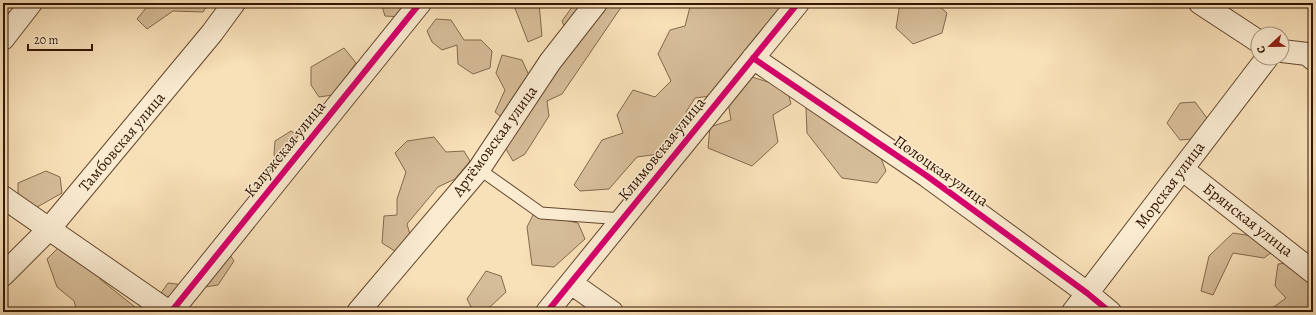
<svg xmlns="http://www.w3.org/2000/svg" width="1316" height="315" viewBox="0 0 1316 315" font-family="Alegreya,serif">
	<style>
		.green { fill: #d6bd99; stroke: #84694c }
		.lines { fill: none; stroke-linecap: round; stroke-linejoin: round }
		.lane-casing { stroke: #64482e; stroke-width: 13 }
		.street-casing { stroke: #64482e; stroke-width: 24 }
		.lane { stroke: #faebd1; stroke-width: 11 }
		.street { stroke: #faebd1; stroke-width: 22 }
		.cycleway-casing { stroke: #faebd1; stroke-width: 8 }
		.cycleway { stroke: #d6006c; stroke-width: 6 }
		.labels { text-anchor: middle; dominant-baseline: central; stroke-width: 3; stroke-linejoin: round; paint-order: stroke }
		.street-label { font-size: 16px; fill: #321500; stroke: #faebd1 }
	</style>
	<rect width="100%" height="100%" fill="#f8e0b8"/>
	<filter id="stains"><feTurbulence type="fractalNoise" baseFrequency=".005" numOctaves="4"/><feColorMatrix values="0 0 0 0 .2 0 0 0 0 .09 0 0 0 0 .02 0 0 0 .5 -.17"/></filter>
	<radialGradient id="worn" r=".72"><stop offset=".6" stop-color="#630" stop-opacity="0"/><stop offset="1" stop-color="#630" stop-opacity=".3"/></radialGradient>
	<path class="green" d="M150,3h59l-6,9 -30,-1 -26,18 -10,-10z
		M381,3h25l-2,14 -19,-1z
		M513,3h26l3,33 -14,6z
		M575,3h49l-62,91 -15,7 2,15 -24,38 -12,7 -7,-12 5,-10 -6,-19 -10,-8 10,-22 -9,-17 6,-18 20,5 10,22 39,-39 -9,-22z
		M691,3h91l2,10 -21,24 -14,9 -7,19 -24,30 -23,3 -9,14 9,12 -21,28 -37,5 -28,32 -29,2 -6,-6 28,-45 21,-7 -6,-18 16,-25 22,7 16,-16 -13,-27 12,-24 15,-4z
		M900,3h36l11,10 -5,20 -29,11 -17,-16z
		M436,19l15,1 13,20h17l11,11 -2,17 -17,6 -15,-10 -1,-19 -15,5 -10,-8 -5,-11z
		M344,48l12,15 -23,32 -14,2 -8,-12v-18z
		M752,77l35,11 4,16 -18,11 5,27 -26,24 -44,-18 2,-21 21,-7 -3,-18z
		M822,101l50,34 14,36 -9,12 -35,-5 -35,-45 -1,-25z
		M1195,102l12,16 -13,21 -14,1 -13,-17 13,-20z
		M291,131l9,5 -21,27 -5,-8 1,-14z
		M434,137l12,15 18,-1 6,10 -15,18 -17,8 -31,37 4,14 -13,15 -16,-10 2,-27 13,-1v-16l9,-27 -11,-19 12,-12z
		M46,171l14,6 2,16 -30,17 -14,-8v-19z
		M534,213l44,10 7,16 -31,28 -22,-2 -5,-38z
		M1233,233l33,5 6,14 -8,6 -31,-5 -20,42 -12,-4 8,-35z
		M59,247l31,8 11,25 34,27v5h-58l-3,-11 -17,-14 -10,-28z
		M226,249l8,12 -16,24 -13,2z
		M1295,262l18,14v36h-46l19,-14 -11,-12 3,-22z
		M486,271l15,5 5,16 -16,15 -18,2 -5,-10z
		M168,283l16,2 -1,27 -24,-16z"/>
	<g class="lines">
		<defs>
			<path id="lane" d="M479,169l62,44 82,6"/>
			<path id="street" d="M1200,3l58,38
				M3,39l28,-36
				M1282,51l25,3 6,5
				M753,58l174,118 160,117 23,19
				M1182,169l131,103
				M3,197l166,115
				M3,275l46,-46 163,-196 22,-30
				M571,283l41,29
				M171,312l249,-309
				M358,312l121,-143 71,-107 46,-59
				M547,312l251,-309
				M1073,312l194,-254"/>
		</defs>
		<use href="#lane" class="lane-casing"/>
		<use href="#street" class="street-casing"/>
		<use href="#lane" class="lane"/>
		<use href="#street" class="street"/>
		<defs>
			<path id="cycleway" d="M753,58l174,118 160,117 23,19
				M171,312l249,-309
				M547,312l251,-309"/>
		</defs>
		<use href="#cycleway" class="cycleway-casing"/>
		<use href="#cycleway" class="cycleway"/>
	</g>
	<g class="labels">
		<g class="street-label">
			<text transform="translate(495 141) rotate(-54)">Артёмовская улица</text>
			<text transform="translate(122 142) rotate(-50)">Тамбовская улица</text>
			<text transform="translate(285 149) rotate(-51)">Калужская улица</text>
			<text transform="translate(662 149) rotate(-51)">Климовская улица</text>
			<text transform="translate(941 171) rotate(35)">Полоцкая улица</text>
			<text transform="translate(1170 185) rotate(-53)">Морская улица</text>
			<text transform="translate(1248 220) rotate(38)">Брянская улица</text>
		</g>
	</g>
	<rect width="1316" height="315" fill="none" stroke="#f8e0b8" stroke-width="16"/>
	<rect x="4" y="4" width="1308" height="307" fill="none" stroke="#321500" stroke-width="2"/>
	<rect x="8" y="8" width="1300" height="299" fill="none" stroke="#321500"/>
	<g transform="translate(1270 46) rotate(248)"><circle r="19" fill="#faebd1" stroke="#aa957d"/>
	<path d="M0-3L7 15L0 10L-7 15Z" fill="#8f2418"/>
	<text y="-6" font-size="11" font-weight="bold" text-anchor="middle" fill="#321500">С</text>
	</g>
	<path d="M28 44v6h64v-6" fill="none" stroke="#321500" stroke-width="2"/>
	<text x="34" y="44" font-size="12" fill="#321500" stroke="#faebd1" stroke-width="3" paint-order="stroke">20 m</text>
	<rect width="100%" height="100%" filter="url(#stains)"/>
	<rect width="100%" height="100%" fill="url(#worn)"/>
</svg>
